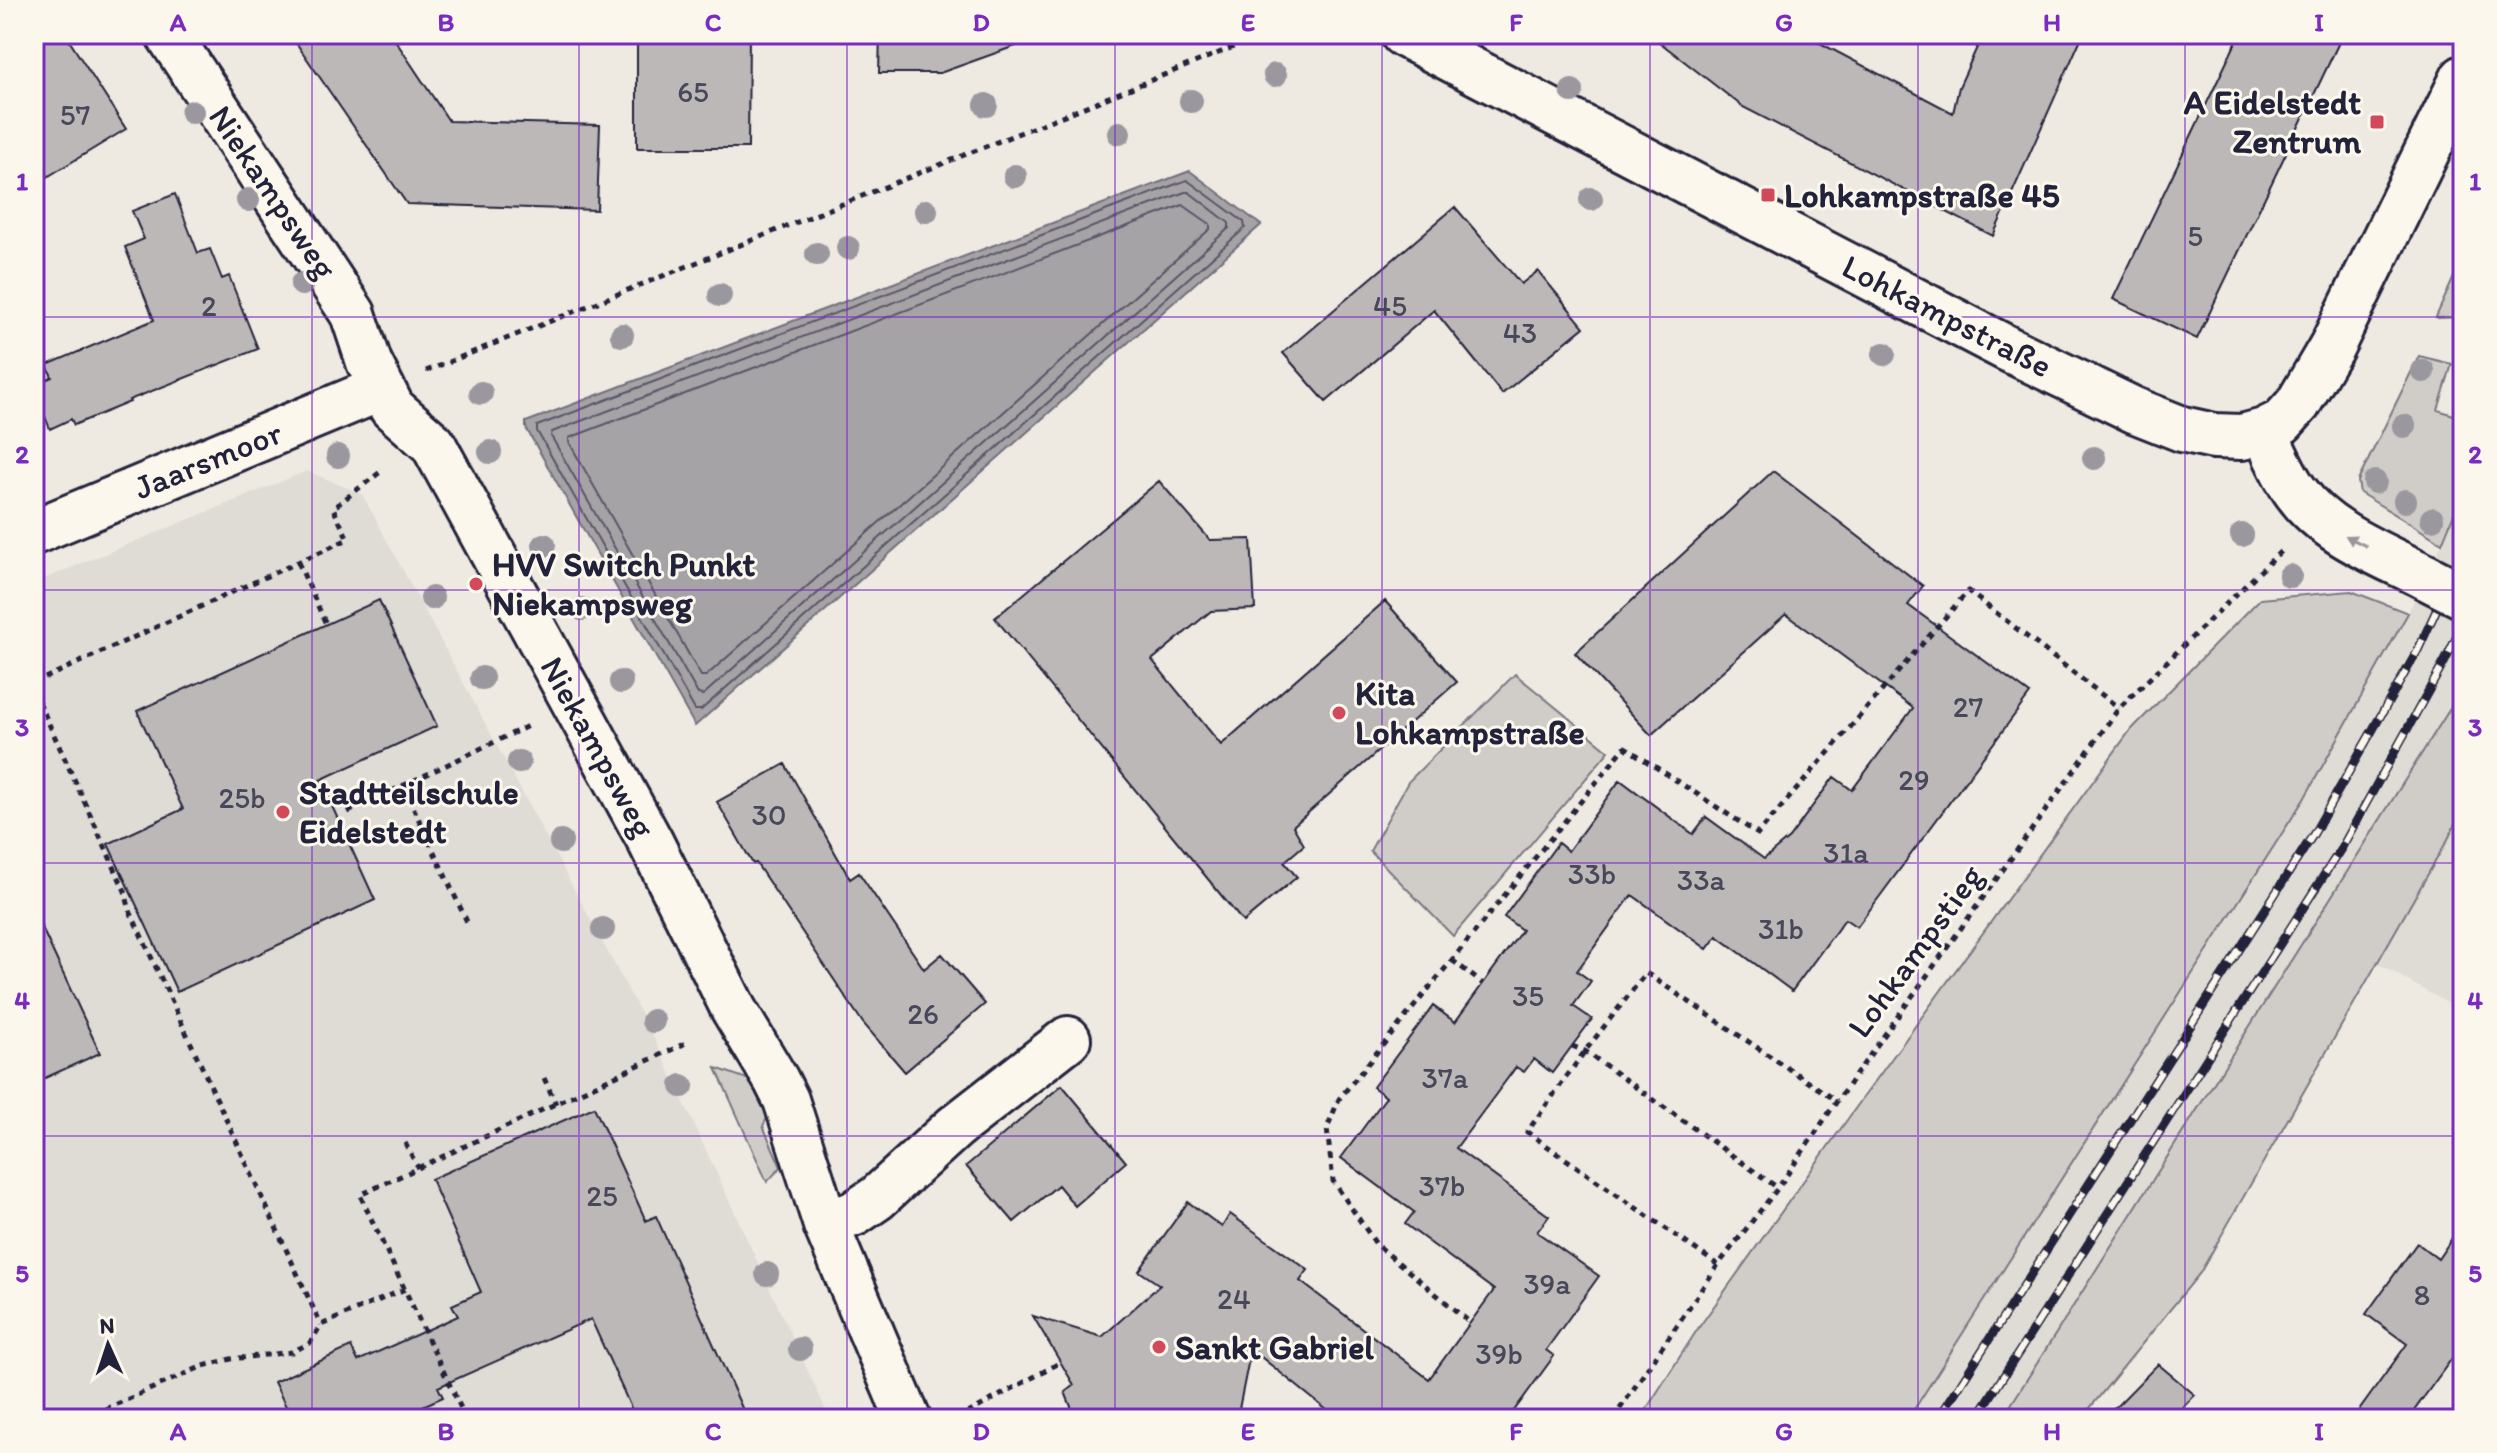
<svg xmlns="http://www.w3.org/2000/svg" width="2497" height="1453" viewBox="0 0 2497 1453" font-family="Itim,sans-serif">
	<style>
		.built { fill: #dfdbd5 }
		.green { fill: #d0cdc9; stroke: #797882; stroke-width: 2 }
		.water { fill: #a6a3a7; stroke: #716f7c; stroke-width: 2 }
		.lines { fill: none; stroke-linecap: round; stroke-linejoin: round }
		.shore { stroke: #575666; stroke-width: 2 }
		.building { fill: #bcb8b8; stroke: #22223b; stroke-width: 2 }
		.minor-casing { stroke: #22223b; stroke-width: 50 }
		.path { stroke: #22223b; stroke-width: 5; stroke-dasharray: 6 6; stroke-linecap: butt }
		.minor { stroke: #fbf7ec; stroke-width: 44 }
		.rail-casing { stroke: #22223b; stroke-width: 9 }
		.rail { stroke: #fbf7ec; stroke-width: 6; stroke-dasharray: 18; stroke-linecap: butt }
		.minor-bridge-casing { stroke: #22223b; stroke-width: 50; stroke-linecap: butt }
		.minor-bridge { stroke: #fbf7ec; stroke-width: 44 }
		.tree { fill: #9a989e }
		.oneway { fill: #99979c }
		.grid { fill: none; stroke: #7b2cbf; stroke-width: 2; stroke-opacity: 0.55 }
		.poi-dot { fill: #d1495b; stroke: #fbf7ec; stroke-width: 3 }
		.labels { text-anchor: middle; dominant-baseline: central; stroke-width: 6; stroke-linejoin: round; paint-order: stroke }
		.number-label { font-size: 30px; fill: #48485a }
		.poi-label { font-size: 34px; font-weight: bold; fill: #22223b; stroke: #fbf7ec; text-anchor: start }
		.street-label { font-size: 34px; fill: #22223b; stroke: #fbf7ec }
		.neatline { fill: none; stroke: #7b2cbf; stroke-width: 3 }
		.grid-label { font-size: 26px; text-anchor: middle; font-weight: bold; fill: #7b2cbf }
	</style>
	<rect width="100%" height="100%" fill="#eeeae2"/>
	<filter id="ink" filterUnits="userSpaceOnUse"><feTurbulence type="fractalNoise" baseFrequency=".0125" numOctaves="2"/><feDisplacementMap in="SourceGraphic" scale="16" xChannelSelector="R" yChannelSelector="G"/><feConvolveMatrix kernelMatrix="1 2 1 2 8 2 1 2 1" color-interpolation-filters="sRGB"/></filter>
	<g filter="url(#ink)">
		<path class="built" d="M307,471l55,23 293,546 175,379h-796v-836z
			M2463,491v189l-12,27 -449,712h-94l396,-620 104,-186 34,-70z
			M2463,808v204l-86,-49 71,-124z"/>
		<path class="green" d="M2463,257v60l-25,1 -2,-1z
			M2419,356l33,8 -14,46 22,7 3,-10v84l-21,52 -82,-50 -2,-12z
			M2351,591l57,22 -104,186 -396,620h-268l57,-89 155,-217 277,-381 131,-133z
			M1515,674l94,77 -156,185 -83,-85 38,-69z
			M2463,680v128l-15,31 -248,434 -119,146h-79l449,-712z
			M716,1068l48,17 10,19 -11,22 18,41 -14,15z"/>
		<path class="water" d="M1190,171l71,54 -566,501 -169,-298v-6z"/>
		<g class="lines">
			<path class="shore" d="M1187,180l57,42 1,6 -544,482h-6l-158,-279v-5z
				M1185,192h4l40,31v5l-526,467 -5,-1 -147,-258 1,-4z
				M1183,205l27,19v5l-504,447h-5l-132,-234v-4z"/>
		</g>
		<path class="building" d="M34,34h31l61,95 -92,56z
			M290,34h101l58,87 151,4 -3,85 -190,-6z
			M637,34h112l-1,114h-111z
			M880,34h155v5l-95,34h-61z
			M1649,34h154l150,79 6,-26 24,-53h100l-90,202 -250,-129z
			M2240,34h103l-146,305 -84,-40z
			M175,194l23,59 12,-4 12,30 7,-3 29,73 -129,51 1,2 -56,23 -3,-6 -21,10 -16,-40v-4l18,-8 -5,-12 107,-45 -29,-73 19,-8 -12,-28z
			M1455,207l66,77 17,-13 46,56 -82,67 -68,-84 -108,92 -43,-49z
			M1773,471l150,115 -15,19 122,89 -173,233 -12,-8 -53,72 -75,-55 -10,13 -75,-54 -55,76 14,10 -18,25 19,13 -40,54 -18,-14 -10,13 -8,-5 -60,81 93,68 -12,16 62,44 -53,74 8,6 -46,63h-170l-87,-70 -14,70h-161l-11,-27 9,-7 -41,-69 69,21 58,-52 -21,-14 49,-69 34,25 8,-13 78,56 -8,11 129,98 65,-89 -89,-66 9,-12 -73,-54 45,-61 -13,-10 60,-81 22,16 67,-92 -18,-13 54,-74 10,8 52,-71 73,54 13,-17 58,42 25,-21 45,-61 18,13 61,-82 -127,-94 -135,121 -76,-82z
			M1159,481l51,59 41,-1 4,70 -44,2 -59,49 69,85 164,-144 72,81 -164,144 11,19 -20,17 13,15 -54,45 -248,-304z
			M379,600l58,126 -117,54 55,120 -198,92 -69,-148 75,-35 -46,-98z
			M785,764l65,115 9,-6 65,96 18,-15 43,50 -80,68 -42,-49 -107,-160 -3,1 -36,-62z
			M34,911l66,142 -66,30z
			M1062,1085l64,77 -51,44 -17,-21 -44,37 -48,-56z
			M594,1107l52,114 10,-5 91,203h-111l-45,-100 -153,68 5,10 -49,22h-102l-18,-37 77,-35 7,14 100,-45 -6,-11 29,-13 -50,-113z
			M2463,1222v121l-55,76h-55l54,-75 -41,-30 51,-71 21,16z
			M2158,1364l37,31 -24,24h-67z"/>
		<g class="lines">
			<defs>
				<path id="minor" d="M168,34l185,280 16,48 23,46 41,36 217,397 84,169 42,70 10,20 40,125 82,194
					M1403,34l605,315 126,61 48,19 32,7 28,1 22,-6 18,-9 16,-18 34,-58 131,-268
					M2264,431c10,20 19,44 32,61 30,42 85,62 130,85
					M34,532l348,-144
					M826,1225l29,-12 22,-15 78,-71 113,-88"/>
			</defs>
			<use href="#minor" class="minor-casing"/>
			<path class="path" d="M426,371l840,-337
				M298,562l28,62
				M34,683l314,-144 -15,-31 50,-38
				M34,691l91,200 5,20 191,414
				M403,786l66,140
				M348,812l182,-87
				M1452,960l31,24
				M1572,1046l13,5 193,137
				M544,1078l12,26
				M405,1143l13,25
				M1718,1265l-191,-133 58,-81 61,-78 191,128
				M1467,1320l-91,-76 -43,-63 -6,-53 12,-29 286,-352 133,87 210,-243 151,117
				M83,1419l120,-53 28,-7 61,-7 18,-9 11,-18 84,-36
				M466,1419l-106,-224 328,-153
				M957,1419l104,-57
				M1613,1419l105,-154 60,-77 59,-87 282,-393 165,-160"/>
			<use href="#minor" class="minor"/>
			<defs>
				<path id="rail" d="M1938,1419l375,-584 105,-185 45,-98
					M1976,1419l366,-572 103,-186 18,-37"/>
			</defs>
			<use href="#rail" class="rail-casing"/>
			<use href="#rail" class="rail"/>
			<defs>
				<path id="minor-bridge" d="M2426,577l37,19"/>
			</defs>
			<use href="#minor-bridge" class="minor-bridge-casing"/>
			<use href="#minor-bridge" class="minor-bridge"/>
		</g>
		<g class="tree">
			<circle cx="1275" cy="75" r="12"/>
			<circle cx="1572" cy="91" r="12"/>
			<circle cx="1191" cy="101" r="12"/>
			<circle cx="986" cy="105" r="12"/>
			<circle cx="192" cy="112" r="12"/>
			<circle cx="1119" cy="133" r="12"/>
			<circle cx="1015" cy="176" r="12"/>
			<circle cx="1591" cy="199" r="12"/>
			<circle cx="248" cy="200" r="12"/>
			<circle cx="926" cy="211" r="12"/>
			<circle cx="848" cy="248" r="12"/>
			<circle cx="817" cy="254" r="12"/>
			<circle cx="302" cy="284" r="12"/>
			<circle cx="720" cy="295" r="12"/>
			<circle cx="622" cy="335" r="12"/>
			<circle cx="1884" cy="354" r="12"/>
			<circle cx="2423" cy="371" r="12"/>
			<circle cx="481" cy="393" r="12"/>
			<circle cx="2404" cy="426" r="12"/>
			<circle cx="490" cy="452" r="12"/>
			<circle cx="338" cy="456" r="12"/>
			<circle cx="2094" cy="458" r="12"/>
			<circle cx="2375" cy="482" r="12"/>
			<circle cx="2405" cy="501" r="12"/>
			<circle cx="2432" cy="519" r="12"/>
			<circle cx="2242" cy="535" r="12"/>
			<circle cx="544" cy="545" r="12"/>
			<circle cx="2290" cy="576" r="12"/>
			<circle cx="432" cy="598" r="12"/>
			<circle cx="582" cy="609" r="12"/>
			<circle cx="482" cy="678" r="12"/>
			<circle cx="621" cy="682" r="12"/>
			<circle cx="519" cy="762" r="12"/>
			<circle cx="561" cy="842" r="12"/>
			<circle cx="603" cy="929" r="12"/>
			<circle cx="653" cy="1021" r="12"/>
			<circle cx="682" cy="1086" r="12"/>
			<circle cx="767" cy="1274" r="12"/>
			<circle cx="800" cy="1349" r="12"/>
		</g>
		<defs><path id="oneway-solid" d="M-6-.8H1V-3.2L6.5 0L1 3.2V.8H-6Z" transform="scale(2)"/></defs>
		<use class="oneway" href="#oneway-solid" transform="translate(2356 541) rotate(-153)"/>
	</g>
	<path class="grid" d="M312,34v1385M579,34v1385M847,34v1385M1115,34v1385M1382,34v1385M1650,34v1385M1918,34v1385M2185,34v1385M34,317h2429M34,590h2429M34,863h2429M34,1136h2429"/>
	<g class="poi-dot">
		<rect x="2369" y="114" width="16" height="16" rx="4"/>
		<rect x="1760" y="187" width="16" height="16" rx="4"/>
		<circle cx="476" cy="584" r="8"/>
		<circle cx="1339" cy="713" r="8"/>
		<circle cx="283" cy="812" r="8"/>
		<circle cx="1159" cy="1347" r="8"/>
	</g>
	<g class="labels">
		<g class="number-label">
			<text x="693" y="91">65</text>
			<text x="75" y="114">57</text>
			<text x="2195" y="235">5</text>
			<text x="209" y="305">2</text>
			<text x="1390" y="305">45</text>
			<text x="1520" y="332">43</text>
			<text x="1968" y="706">27</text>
			<text x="1914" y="779">29</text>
			<text x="242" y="797">25b</text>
			<text x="769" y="814">30</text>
			<text x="1846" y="852">31a</text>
			<text x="1592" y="873">33b</text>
			<text x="1701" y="879">33a</text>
			<text x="1781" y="928">31b</text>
			<text x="1528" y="995">35</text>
			<text x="923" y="1013">26</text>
			<text x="1445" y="1077">37a</text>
			<text x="1442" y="1185">37b</text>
			<text x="602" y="1195">25</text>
			<text x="1547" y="1283">39a</text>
			<text x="2422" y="1294">8</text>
			<text x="1234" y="1298">24</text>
			<text x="1499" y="1353">39b</text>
		</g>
		<g class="poi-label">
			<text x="2361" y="102" text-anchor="end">A Eidelstedt<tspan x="2361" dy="39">Zentrum</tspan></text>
			<text x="1784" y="195">Lohkampstraße 45</text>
			<text x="492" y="564">HVV Switch Punkt<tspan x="492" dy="39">Niekampsweg</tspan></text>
			<text x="1355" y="693">Kita<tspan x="1355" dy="39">Lohkampstraße</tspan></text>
			<text x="299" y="792">Stadtteilschule<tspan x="299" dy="39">Eidelstedt</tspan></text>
			<text x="1175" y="1347">Sankt Gabriel</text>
		</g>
		<g class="street-label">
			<text transform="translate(273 192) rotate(56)">Niekampsweg</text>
			<text transform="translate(1947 316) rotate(27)">Lohkampstraße</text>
			<text transform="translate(208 460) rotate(-22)">Jaarsmoor</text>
			<text transform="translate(598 747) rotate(61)">Niekampsweg</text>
			<text transform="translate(1915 951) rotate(-54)">Lohkampstieg</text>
		</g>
	</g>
	<rect width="2497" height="1453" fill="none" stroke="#fbf7ec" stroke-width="88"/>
	<g transform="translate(108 1345) rotate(357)" stroke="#fbf7ec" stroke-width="6" paint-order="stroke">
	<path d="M0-6L14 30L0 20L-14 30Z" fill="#22223b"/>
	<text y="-12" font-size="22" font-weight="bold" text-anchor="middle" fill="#22223b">N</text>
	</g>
	<rect x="44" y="44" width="2409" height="1365" class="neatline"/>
	<g class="grid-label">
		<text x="178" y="31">A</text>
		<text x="446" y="31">B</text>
		<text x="713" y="31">C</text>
		<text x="981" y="31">D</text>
		<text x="1248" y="31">E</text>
		<text x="1516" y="31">F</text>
		<text x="1784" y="31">G</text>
		<text x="2052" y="31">H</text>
		<text x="2319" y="31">I</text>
		<text x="22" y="190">1</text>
		<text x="2475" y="190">1</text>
		<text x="22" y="463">2</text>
		<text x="2475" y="463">2</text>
		<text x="22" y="736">3</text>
		<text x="2475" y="736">3</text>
		<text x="22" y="1009">4</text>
		<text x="2475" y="1009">4</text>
		<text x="22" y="1282">5</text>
		<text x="2475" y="1282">5</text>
		<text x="178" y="1440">A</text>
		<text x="446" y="1440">B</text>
		<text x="713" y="1440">C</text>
		<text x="981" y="1440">D</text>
		<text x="1248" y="1440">E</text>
		<text x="1516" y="1440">F</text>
		<text x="1784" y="1440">G</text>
		<text x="2052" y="1440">H</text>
		<text x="2319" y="1440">I</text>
	</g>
</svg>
